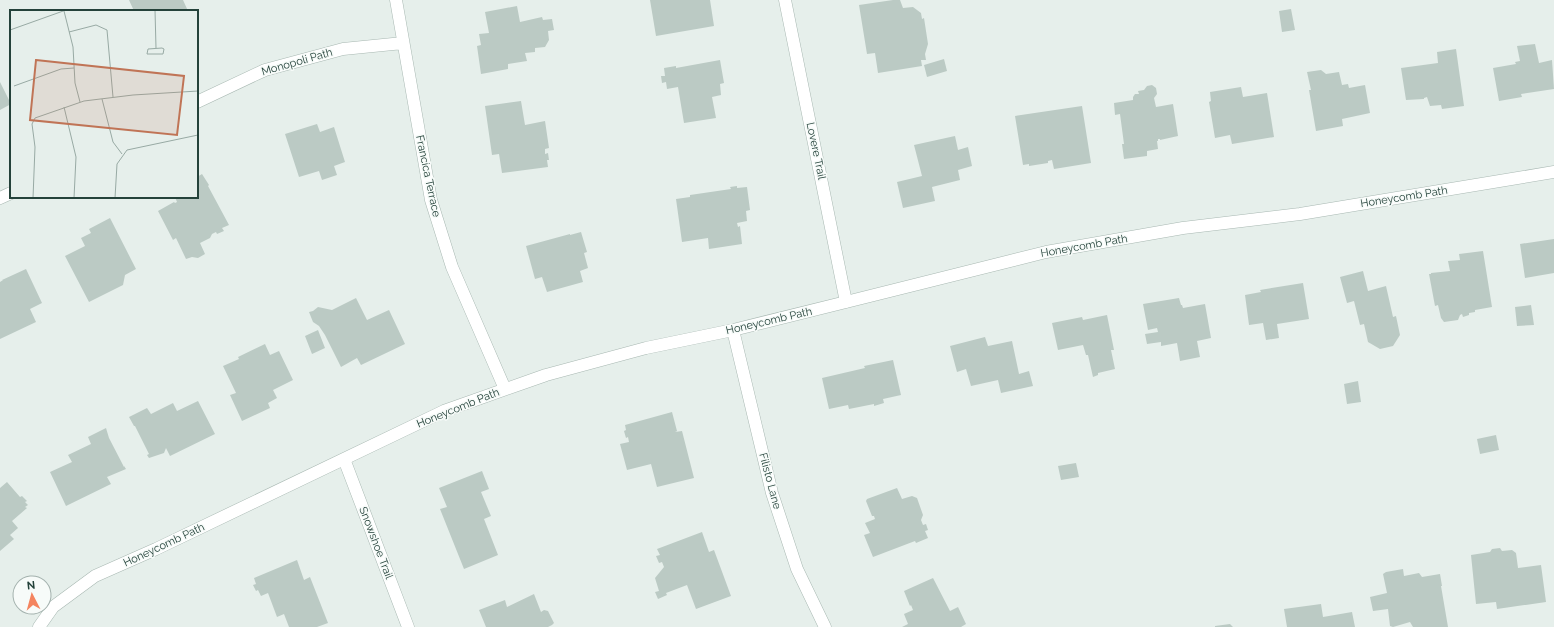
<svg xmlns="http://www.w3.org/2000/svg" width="1554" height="627" viewBox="0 0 1554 627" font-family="Raleway,sans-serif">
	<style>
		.building { fill: #bbcac4 }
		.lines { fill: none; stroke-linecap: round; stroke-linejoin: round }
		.minor-casing { stroke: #a8b8b2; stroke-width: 13 }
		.minor { stroke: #fff; stroke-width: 12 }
		.labels { text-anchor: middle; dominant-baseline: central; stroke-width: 3; stroke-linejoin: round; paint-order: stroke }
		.street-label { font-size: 11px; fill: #24423a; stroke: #f7fbf9 }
		.inset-road { fill: none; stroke: #98aaa4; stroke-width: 1 }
		.view { fill: #c07456; fill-opacity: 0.15; stroke: #c07456; stroke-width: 2 }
		.inset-edge { fill: none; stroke: #24423a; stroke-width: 2 }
	</style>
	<rect width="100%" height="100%" fill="#e6efeb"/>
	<path class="building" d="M129,0h54l5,11h-54z
		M650,0h60l4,26 -58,10z
		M893,0h7l3,8 10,-1 8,6 1,6 2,-1 4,26 -3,10 1,6h-5l1,6 -44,7 -3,-20 -8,1 -8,-49z
		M517,6l3,16 22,-5 1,3 9,-1 2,11 -6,1 1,9 -4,7 -10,1v4l-10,1 2,8 -19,3v5l-27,5 -4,-28 4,-1 -2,-11 10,-1 -4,-21z
		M1291,9l4,21 -13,2 -3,-21z
		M1535,44l4,19 13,-3 2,29 -33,5 1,3 -23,4 -6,-33 23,-4 -1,-2 5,-1 -3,-15z
		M1456,49l8,57 -22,3 -1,-4 -11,1 -3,-9 -3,1v1l-18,1 -5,-32 37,-5 -1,-11z
		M944,59l3,12 -20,6 -3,-12z
		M720,60l4,23 -4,1 1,11 -9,2 4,21 -32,5 -6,-36 -11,2 -1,-7 -4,1 -1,-7h4l-1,-8 12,-2v2z
		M1321,70l5,4 13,-2 3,13 6,-1 1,4 16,-3 5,28 -28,6 1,7 -27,5 -7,-41h2l-4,-18z
		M0,82l11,22 -11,6z
		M1152,85l4,3 1,6 -3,4 2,9 17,-3 5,32 -18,4v-1h-2v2h-1l1,8 -11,2v5l-23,3 -2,-15h2l-4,-30 -5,1 -1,-12 19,-3v-3l2,-3h4l-1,-3 6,-1 3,-4z
		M1241,87l2,10 24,-4 7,44 -42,7 -2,-9 -15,3 -6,-36 2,-1 -1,-9z
		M521,101l4,24 20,-4 4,27 -4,1v5l3,-1 1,7h-2l1,7 -46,6 -3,-19 -7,1 -7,-49z
		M1082,106l9,57 -37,6 -2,-9 -4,1v2l-19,3v-2l-6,1 -8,-49z
		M317,124l3,8 14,-5 11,35 -11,4 3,9 -15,5 -3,-9 -20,6 -14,-43z
		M955,136l3,14 10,-3 4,19 -14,4 2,10 -28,7 3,14 -32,7 -6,-26 25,-6 -8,-31z
		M202,174l7,11 -1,1 21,39 -7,3 2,3 -7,3 -1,-2 -4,2 -2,4 -10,5 5,11 -7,4 -6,-1 -6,2 -10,-21 -3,2 -15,-29 16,-9 1,1 2,-1 -2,-5h22v-20z
		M737,186v2l10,-1 3,23 -4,1 1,10 -10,2 1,4 2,-1 2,18 -33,5 -1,-11 -26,4 -6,-43 14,-2v-2l41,-6 -1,-2z
		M110,218l26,51 -11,6 -2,10 -34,17 -24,-46 20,-10 -4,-8 10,-5 -2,-4z
		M581,232l6,20 -3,1 4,15 -8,3 3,11 -36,10 -5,-15 -7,2 -9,-33 44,-12v1z
		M1554,239v34l-29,5 -5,-34z
		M1483,251l9,56 -17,3v2l-6,1v2l-6,2 -1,-3 -2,1 -2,5 -14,2 -3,-4 -3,-13 -3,1 -6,-32h2v-1l19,-2 -2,-10 12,-1 -1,-6z
		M26,269l16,34 -12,6 6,13 -36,17v-57l3,-2h-1z
		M1363,271l5,20 18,-5 7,31 3,-1 4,19 -7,11 -13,3 -12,-7 -4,-18 -4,1 -6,-24 -7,2 -7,-26z
		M1303,283l6,36 -32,5 2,14 -13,2 -3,-17 -14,2 -4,-30 16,-3 -1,-2z
		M356,298l11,22 22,-10 16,34 -44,21 -4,-7 -16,9 -16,-32 -6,-9 -6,-4 -4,-10 4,-1 5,-4 14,3z
		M1179,298l2,7h1l1,3 22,-4 6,34 -14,3 3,16 -20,4 -3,-18 -16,3v-4l-14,2 -2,-10 13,-2 -1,-4 -9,2 -5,-26z
		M1531,305l3,20 -17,1 -2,-19z
		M1107,315l7,35h-3l4,19 -17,4v2l-5,2 -5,-22h-2l-3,-10 -25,5 -6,-27 30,-6 1,3z
		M318,330l7,18 -13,6 -7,-18z
		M985,337l3,9 24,-5 7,33 10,-3 4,15 -32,7 -3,-13 -27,6 -5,-17 -9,3 -7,-26z
		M265,344l5,11 9,-4 14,29 -20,10 4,8 -9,5 2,5 -28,13 -12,-26 6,-2 -13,-27 16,-7 -1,-2z
		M893,360l8,35 -18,4 1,4 -10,3v-2l-25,5 -1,-4 -19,4 -7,-31 43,-10 -1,-2z
		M1358,381l3,21 -14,2 -3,-20z
		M198,401l17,33 -45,22 -4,-8 -2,5 -15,5 -2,-3 2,-1 -14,-28h-1l-5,-9 18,-9 4,6 22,-11 4,8z
		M672,412l5,19 -2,1 7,-1 12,47 -37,9 -6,-23 -24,6 -7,-26 9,-2 -1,-5 -2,1 -2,-7 2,-1 -1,-5z
		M106,428l3,10 15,29v-1l2,3 -19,8 4,7 -45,22 -16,-34 22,-10 -4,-7 23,-11 -3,-7z
		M1496,435l3,15 -19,4 -3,-15z
		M1076,463l3,14 -18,3 -3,-14z
		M482,471l7,18 -8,3 10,24 -7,3 14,36 -34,14 -24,-60 7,-2 -8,-19z
		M7,482l13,15 2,-1 5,5 -2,1 3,3 -3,2 2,1 -15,13 6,7 -8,7 4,4 -14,12v-63z
		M897,488l5,11 10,-3 5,2 6,17 -2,5 2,5 3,-1 2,6 -3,1 3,7 -12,5 -1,-2 -42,16 -9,-22 6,-2 -5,-10 10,-4 -1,-3h-2l-6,-15 1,-2z
		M702,532l7,20 5,-2 17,46 -35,13 -9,-24 -21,8 1,2 -9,4 -3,-7 4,-1 -4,-13 9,-11 -2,-5 -3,1 -3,-7 4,-1 -3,-6z
		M1500,548l2,3 10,-1 4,3 2,15 23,-3 5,37 -49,7 -1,-7 -20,2 -5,-49 19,-3 2,-3z
		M297,560l7,20 6,-3 18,46 -11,4h-28l-5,-13 -7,3 -9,-24 -7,3 -3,-6 -2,1 -3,-6 3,-1 -2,-6z
		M1403,569l1,7 15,-3 3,4 18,-3 2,12h-1l7,41h-35l-3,-5 -17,5 -3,-1 -2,-17 -15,2 -3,-14 17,-4 -4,-19 3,-2z
		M933,578l17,33 8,-4 8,17 -5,3h-59l6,-3 -4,-10 9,-4 -2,-5 -1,1 -6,-15z
		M534,594l7,18 3,-2 4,1 6,12 -2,2 -4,2h-62l-7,-17 26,-10 2,7z
		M1321,604l2,13 29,-5 3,15h-68l-3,-18z
		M1230,624l3,3h-18v-1z"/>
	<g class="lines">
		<defs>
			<path id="minor" d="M396,0l35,200 21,67 53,122
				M785,0l61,302
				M197,102l68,-32 78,-21 60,-6
				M0,198l11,-5
				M733,330l39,163 25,76 28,58
				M344,459l64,168
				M39,627l14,-20 42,-31 61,-27 288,-138 102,-36 100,-27 87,-18 113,-28 200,-50 137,-24 117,-14 254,-42"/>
		</defs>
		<use href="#minor" class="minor-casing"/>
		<use href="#minor" class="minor"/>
	</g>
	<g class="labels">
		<g class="street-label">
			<text transform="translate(297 62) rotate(-16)">Monopoli Path</text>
			<text transform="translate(816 151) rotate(78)">Lovere Trail</text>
			<text transform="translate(428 176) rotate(78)">Francica Terrace</text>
			<text transform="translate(1404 197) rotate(-9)">Honeycomb Path</text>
			<text transform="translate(1084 246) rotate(-10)">Honeycomb Path</text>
			<text transform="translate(769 321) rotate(-13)">Honeycomb Path</text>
			<text transform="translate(458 408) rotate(-22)">Honeycomb Path</text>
			<text transform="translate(770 481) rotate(75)">Filisto Lane</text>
			<text transform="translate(376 543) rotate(69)">Snowshoe Trail</text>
			<text transform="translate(164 545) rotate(-25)">Honeycomb Path</text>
		</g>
	</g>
	<g transform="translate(10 10)">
		<rect width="188" height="188" fill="#e6efeb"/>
		<path class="inset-road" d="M145,0l1,38M54,1l9,36 2,36 5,19M0,20l56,-20M59,22l27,-7 11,5 6,67M152,38l2,1 -1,5h-16l1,-5zM4,76l47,-17 13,-1M92,89l11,43 9,12M54,97l12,50 -2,41M23,188l2,-51 -3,-23 3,-6 49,-17 49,-6 65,-4M105,188l2,-34 10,-14 71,-15"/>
		<path class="view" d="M26,50l148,16 -7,59 -147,-15z"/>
		<rect width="188" height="188" class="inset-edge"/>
	</g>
	<g transform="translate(32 595) rotate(354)"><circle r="19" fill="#f7fbf9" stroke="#a3b1ad"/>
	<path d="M0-3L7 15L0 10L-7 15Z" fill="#f4845f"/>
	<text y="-6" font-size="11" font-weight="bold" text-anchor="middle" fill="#24423a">N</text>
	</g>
</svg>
